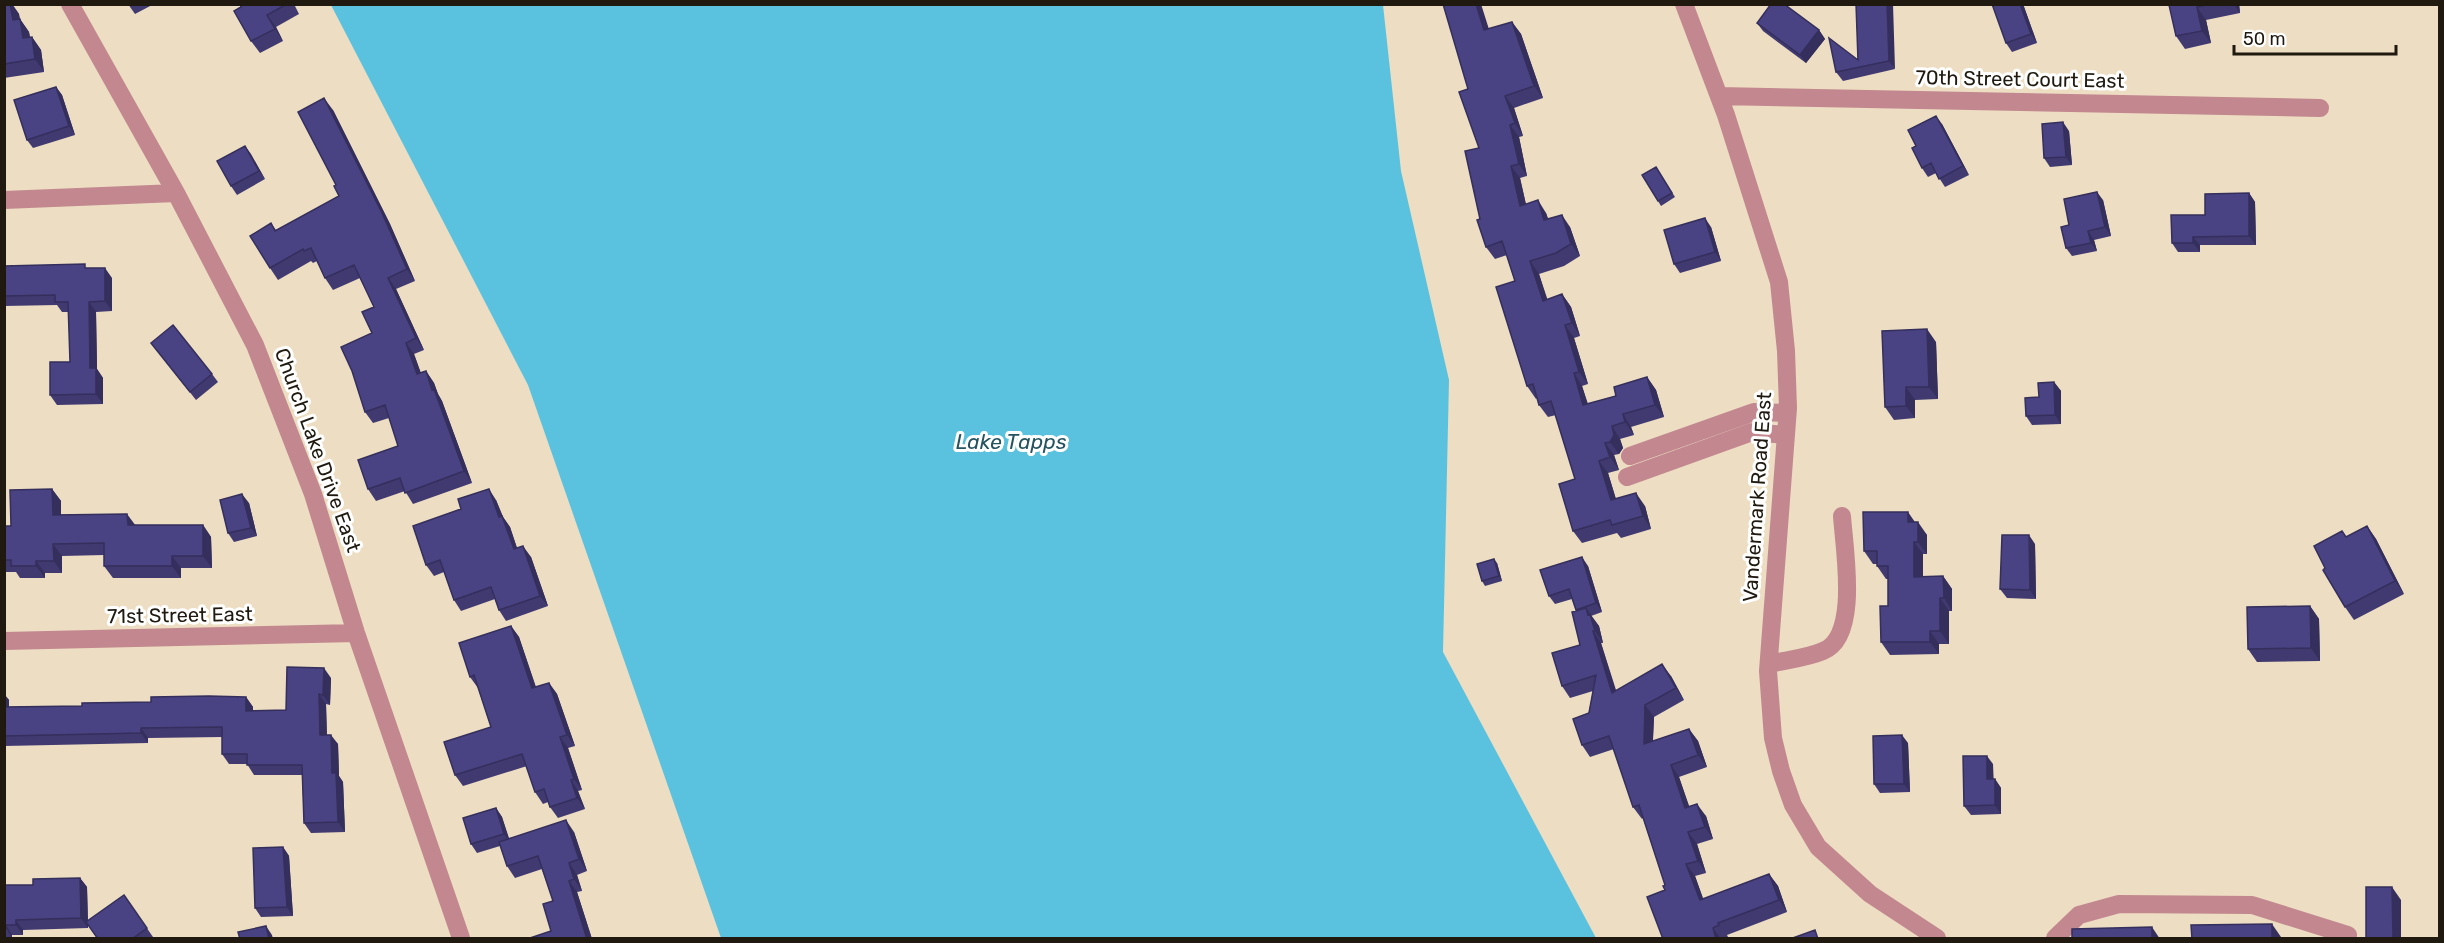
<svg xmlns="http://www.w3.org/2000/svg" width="2444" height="943" viewBox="0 0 2444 943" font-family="Rubik,sans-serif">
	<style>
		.water { fill: #5ac2de }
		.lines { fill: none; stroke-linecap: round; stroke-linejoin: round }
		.minor { stroke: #c2878f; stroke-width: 18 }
		.wall { fill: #403a71 }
		.shaded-wall { fill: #342f5c }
		.building { fill: #4a4383; stroke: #342f5c; stroke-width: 1.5 }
		.labels { text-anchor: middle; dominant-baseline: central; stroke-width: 6; stroke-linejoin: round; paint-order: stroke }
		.street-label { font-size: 20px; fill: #1f190f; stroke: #fff }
		.water-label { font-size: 21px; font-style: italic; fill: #265360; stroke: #fff }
	</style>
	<rect width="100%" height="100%" fill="#edddc2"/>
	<path class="water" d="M331,5h1052l18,166 48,209 -6,272 153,286h-875l-193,-553z"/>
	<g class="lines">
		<path class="minor" d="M70,4l106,189 79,152 58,149 43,139 105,305
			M1684,4l42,111 53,167 7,69 2,57 -20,263 5,67 8,33 12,34 25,42 52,47 67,44
			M1719,96l601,12
			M4,200l172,-7
			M1630,456l124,-44 33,1
			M1627,477l125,-45 34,3
			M4,641l352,-8
			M1769,664c17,-4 38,-6 54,-13 37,-14 21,-103 19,-135
			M2055,938l24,-23 40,-11 133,1 96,30"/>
	</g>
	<path class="wall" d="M4,4h8l7,10 1,5 9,13 1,5h2l9,13 3,22 -40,6z
		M128,4h26l-19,10z
		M240,4h54l5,10 -23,13 7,14 -23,12 -9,-12z
		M1831,4h20l-1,1 -18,1z
		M1856,4l39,65 -52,12 -7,-9 22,-12z
		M1992,4h31l14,39 -25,9 -6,-9z
		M2171,4h68l1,9 -34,7 5,23 -26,6 -9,-13z
		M1512,22l9,12 22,64 -29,10 9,28 -4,1 8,39 -7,2 6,26 20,9 2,6 22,8 10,29 -16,10 -25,8 8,26 15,-6 9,13 9,29 -6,2 14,46 -6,2 6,18 28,-8 31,-19 9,13 8,27 -33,10 3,8 -14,4 3,9 -4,6 -5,1 5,15 -11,3 8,26 29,7 6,23 -30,9 -4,-5 -35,10 -9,-12 2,-52 -19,-64 -8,2 -9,-12 -2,-7 -1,1 -9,-13 -12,-105 -8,-26 -12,4 -9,-12 -6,-28 -1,-71 -11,-59 21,-60z
		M1757,23l62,7 6,9 -19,24 -43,-32z
		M56,87l6,8 13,40 -42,13 -6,-8z
		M333,110l57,114 25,57 -19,8 28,61 -10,4 7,19 5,-2 8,12 4,11 4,7 30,82 -59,21 -8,-13 -29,10 -8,-12 30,-43 -9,-28 -16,5 -8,-11 9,-105 -14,-29 -27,12 -8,-12 -8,-17 -4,2 -2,-2 -33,19 -8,-12 1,-45 5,7 63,-34z
		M1942,124l27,51 -24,12 -9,-14 -8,4 -6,-9 -6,-22z
		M2069,131l3,34 -22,2 -6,-9z
		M245,146l20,33 -28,16 -6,-9z
		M1656,167l19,30 -14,9 -3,-5z
		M2249,193l6,9 1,43h-56v7h-22l-6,-9 33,-28z
		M2103,200l8,36 -17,4 3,11 -25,5 -6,-8 3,-23z
		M1711,227l10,34 -41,12 -6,-9z
		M4,266l84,2 24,10v33l-16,1 1,57 6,9v26l-46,1 -7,-10 20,-33 -1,-50h-7l-5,-7 -53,1z
		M1936,342l2,57 -23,1v18l-21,2 -9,-13z
		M151,343l61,31 6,8 -22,18z
		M2054,382l7,9v33l-29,1 -6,-9 13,-19z
		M52,489l9,12v14l74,10h68l8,12 1,31h-31v10h-68l-9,-12v-11l-42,1v17h-17v5h-25l-4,-6h-12v-46h7z
		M496,500l7,17 7,10 7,21 14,9 17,49 -42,15 -7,-11 -4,-11 -34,12 -7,-11 -10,-28 -10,4 -8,-11z
		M249,503l8,33 -23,6 -6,-9z
		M1915,522l12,13v19h-4v23l20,-1 9,13v22h-3v33h-10v10l-49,1 -9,-13 7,-36v-27h-2l-9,-13v-2h-4l-9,-13z
		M2367,526l9,13 28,55 -50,26 -9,-13 -20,-39 22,-31z
		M2035,544l1,55 -29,-1 -7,-9z
		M1497,563l5,18 -17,5 -3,-5z
		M1588,566l14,46 -11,4 8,10 4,17h-2l15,47 55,-14 13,24 -30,17 -1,24 36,-12 9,12 9,26 -28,10 10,30 17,9 7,23 -16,5 9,29 -11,3 8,23 66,-25 9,12 9,26 -60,23 1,2 -3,2h-62l2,-54 -22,-67 -1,1 -9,-12 -19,-58 -24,8 -8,-12 11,-54 -23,7 -8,-12 18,-41 -4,-35 -4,-11 -17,5 -6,-8z
		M2310,606l9,13 1,42 -63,1 -9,-13z
		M511,626l8,11 17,50 13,-4 8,11 18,52 -7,2 14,42 -4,1 7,18 -27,9 -8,-11 -2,-5 -5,2 -8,-12 -8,-26 -64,20 -8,-11 36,-48 -13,-39 -8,-11z
		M331,678l-1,27 -4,-1 1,31 11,9 1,32 4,6 2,50 -34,1 -7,-10 -2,-48h-48l-7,-11h-18l-7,-10v-17l-74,1v5l-144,3v-52l5,6v7l73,-1 164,-9 7,10v3h33z
		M1908,743l2,49 -30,1 -6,-9z
		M1993,764v15h2l6,9v26l-30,1 -7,-9z
		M496,808l6,9 7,21 65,-6 13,39 -10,4 5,16 -5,1 15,47h-65l24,-8 2,-30 -11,-32 -27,9 -8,-12 -7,-20 -23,7 -6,-9z
		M283,847l6,9 4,60 -32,1 -6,-9z
		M80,878l7,9 1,34 36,-26 29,42 -2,2h-53l-10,-15v4l-65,2v5h-11v3l-8,1v-54h29z"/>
	<path class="shaded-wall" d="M10,4h2l7,10 2,19 -8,-13z
		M1476,4h5l12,38 -9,-12z
		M1887,4h6l2,65 -6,-8z
		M2020,4h3l14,39 -6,-9z
		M2234,4h5l1,9z
		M2197,7l9,13 5,23 -9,-12z
		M267,15l9,12 7,14 -8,-12z
		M20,19l9,13 3,19 -9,-13z
		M1512,22l9,12 22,64 -9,-12z
		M1819,30l6,9 -19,24 -6,-8z
		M32,37l9,13 3,22 -9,-13z
		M56,87l6,8 13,40 -6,-9z
		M1505,96l9,12 9,28 -8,-13z
		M324,98l9,12 57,114 25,57 -8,-12z
		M1936,116l6,8 27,51 -6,-9z
		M2063,122l6,9 3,34 -6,-8z
		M1510,125l9,12 8,39 -8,-12z
		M245,146l6,8 14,25 -6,-8z
		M1511,166l9,12 9,41 -9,-13z
		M2097,192l6,8 8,36 -6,-9z
		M2249,193l6,9 1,43 -7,-9z
		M1538,200l8,13 7,19 -9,-12z
		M1562,215l8,12 10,29 -9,-12z
		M1705,218l6,9 10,34 -6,-9z
		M2088,231l6,9 3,11 -6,-8z
		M2193,237l7,8v7l-7,-9z
		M1530,261l9,13 13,39 -9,-12z
		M105,268l7,10v33l-7,-10z
		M388,278l8,11 28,61 -8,-12z
		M1562,294l9,13 9,29 -8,-13z
		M89,302l7,10 1,57 6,9v26l-7,-10 -6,-26z
		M1565,325l9,13 14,46 -9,-12z
		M1927,329l9,13 2,57 -9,-12z
		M406,343l8,11 11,32 -8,-12z
		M426,371l8,12 4,11 4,7 30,82 -8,-12z
		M1574,373l8,13 10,32 -9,-13z
		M1647,377l9,13 8,27 -9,-12z
		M2054,382l7,9v33l-6,-9z
		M1906,387l9,13v18l-9,-12z
		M1623,414l8,13 3,8 -9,-13z
		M1612,426l8,13 3,9 -4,6 -9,-12z
		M1605,443l9,12 5,15 -9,-13z
		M1599,461l9,12 12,40 -9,-13z
		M52,489l9,12v26l-8,-12z
		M489,489l7,11 7,17 7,10 11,33 -7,-11 -15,-32z
		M1636,493l9,13 6,23 -8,-13z
		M242,494l7,9 8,33 -6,-8z
		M1908,512l9,13 -9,-3z
		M127,514l9,12 -8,-1z
		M1918,522l9,13v19l-9,-12z
		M203,525l8,12 1,31 -9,-12z
		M2367,526l9,13 28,55 -9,-13z
		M2029,535l6,9 1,55 -6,-9z
		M1914,542l9,12v36l-9,-13z
		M53,544l9,12v17l-8,-12z
		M523,546l8,11 17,49 -8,-10z
		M172,556l9,12v10l-9,-12z
		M1582,557l6,9 14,46 -6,-9z
		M1494,559l3,4 5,18 -3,-5z
		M36,561l9,12v5l-9,-12z
		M1943,576l9,13v22l-8,-13z
		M1940,598l9,13v33l-9,-13z
		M2310,606l9,13 1,42 -9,-13z
		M1586,608l13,18 4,17 -8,-12z
		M511,626l8,11 21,63 -8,-12z
		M1593,631l8,12 19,62 -8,-12z
		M1930,631l9,13v10l-9,-12z
		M1662,664l9,12 13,24 -8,-12z
		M324,668l7,10 -1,27 -7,-10z
		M549,683l8,11 18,52 -8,-11z
		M4,694l5,6v17l-5,-6z
		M319,694l7,10 1,40 -7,-9z
		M246,697l7,10v13l-7,-9z
		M1645,705l9,12 -2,39 -8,-12z
		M141,728l7,10v5l-7,-10z
		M1689,729l9,12 9,26 -9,-12z
		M331,735l7,9 1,32 4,6 2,50 -7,-10 -6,-49z
		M1902,735l6,8 2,49 -6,-8z
		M560,737l8,11 14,42 -8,-11z
		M1987,756l6,8 1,24 -7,-9z
		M1671,765l8,12 15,43 -9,-12z
		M1995,779l6,9v26l-6,-9z
		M571,780l7,11 7,18 -8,-11z
		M1697,804l9,12 7,23 -8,-12z
		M496,808l6,9 8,26 -6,-9z
		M566,820l8,12 13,39 -8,-12z
		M1688,832l9,12 9,29 -8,-12z
		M283,847l6,9 4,60 -6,-9z
		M569,863l8,12 5,16 -8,-12z
		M1686,864l9,12 13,36 -8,-12z
		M1769,874l9,12 9,26 -8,-12z
		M80,878l7,9 1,41 -7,-10z
		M569,881l8,11 15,47h-5z
		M2392,887l9,13v39h-8z
		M16,920l7,10v5l-7,-10z
		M2272,924l9,13v2h-9z
		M6,925l6,10v3l-6,-10z
		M266,926l6,9 1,4h-4z
		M2152,927l8,12h-8z
		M1713,928l8,11h-5z"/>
	<path class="building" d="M4,4h6l3,16 7,-1 3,19 9,-1 3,22 -31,5z
		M240,4h47l-20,11 8,14 -24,12 -17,-30 7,-4z
		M1443,4h33l8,26 28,-8 22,64 -29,10 10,27 -5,2 9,39 -8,2 9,40 18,-6 6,20 18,-5 9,29 -15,9 -26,8 13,40 19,-7 10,29 -7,2 14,47 -5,1 9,32 33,-9 -2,-9 33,-10 8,28 -32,9 2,8 -13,4 2,9 -4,7 -5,1 5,14 -11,4 12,39 25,-7 7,23 -31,9 -2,-5 -37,11 -14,-47 16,-5 -24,-78 -12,4 -6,-21 -6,2 -31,-99 19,-6 -13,-40 -16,6 -9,-27 3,-1 -15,-68 14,-3 -20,-56 9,-3z
		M1771,4h13l35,26 -19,25 -43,-32z
		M1856,4h31l2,57 -53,11 -7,-34 29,22z
		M1992,4h28l11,30 -25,9z
		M2211,4l-14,3 5,24 -26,5 -7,-31z
		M56,87l13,39 -42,14 -13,-40z
		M324,98l58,115 25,56 -19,9 28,60 -10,5 11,31 9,-3 6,19 2,-1 30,82 -59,22 -5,-15 -32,11 -10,-29 40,-14 -13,-41 -20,7 -13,-41 -11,-24 31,-14 -10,-21 12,-5 -20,-42 -29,13 -14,-30 -7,3 -1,-2 -33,19 -20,-32 21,-13 4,8 64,-35 -5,-10 2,-1 -38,-73z
		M1936,116l27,50 -24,13 -8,-16 -9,5 -10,-20 4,-2 -8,-16z
		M2063,122l3,35 -22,1 -2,-34z
		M245,146l14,25 -28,15 -14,-25z
		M1656,167l16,26 -14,8 -16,-26z
		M2097,192l8,35 -17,4 3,12 -25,5 -5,-21 8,-2 -5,-26z
		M2249,193v43l-56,1v6h-21l-1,-28h34v-21z
		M1705,218l10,34 -41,12 -10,-34z
		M85,264v4h20v33l-16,1 1,66h6v26l-46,1v-33h20l-2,-60h-13v-7l-51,1v-30z
		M173,325l39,49 -22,18 -39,-49z
		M1927,329l2,58h-23v19l-21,1 -3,-76z
		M2054,382l1,33 -29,1 -1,-18 14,-1 -1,-14z
		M52,489l1,26 74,-1 1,11h75v31h-31v10h-68v-23l-51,1 1,17h-18v5h-25v-6h-7v-34h7l-1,-36z
		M489,489l10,28 3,-1 12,33 9,-3 17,50 -41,14 -8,-23 -37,13 -14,-40 -14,5 -13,-39 48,-17 -3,-10z
		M242,494l9,34 -23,5 -8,-33z
		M1863,512h45v10h10v20h-4v35l29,-1 1,22h-4v33h-10v11h-49l-1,-36h8v-40h-11v-15h-13z
		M2367,526l28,55 -50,26 -22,-37 2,-2 -11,-22 28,-15 4,6z
		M2002,535h27l1,55 -30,-1z
		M1582,557l14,46 -20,7 -7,-21 -20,7 -9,-26z
		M1494,559l5,17 -17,5 -5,-17z
		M2310,606l1,42 -63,1 -1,-42z
		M1586,608l2,7 2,-1 5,17h-2l19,62 50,-29 14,24 -31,17 -1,39 45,-15 9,26 -27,10 14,43 12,-4 8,23 -17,5 10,29 -12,3 14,36 69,-26 10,26 -61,23 1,2 -6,3 3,11h-53l-16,-42 18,-7 -2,-4 2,-1 -26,-80 -6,2 -24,-71 -27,9 -9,-26 16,-6 7,-38 -34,11 -10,-33 28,-8 -8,-33z
		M511,626l21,62 17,-5 18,52 -7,2 14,42 -3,1 6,18 -27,9 -6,-18 -9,3 -13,-38 -67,21 -11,-33 47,-15 -17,-52 -4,2 -11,-34z
		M287,667l37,1 -1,27 -4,-1 1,41h11l1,38h4l2,49 -34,1 -2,-58h-55v-11h-25v-27l-81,1v5l-137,3v-29l78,-1v-3l69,-1v-5l58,-1 37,1v14l40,-1z
		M1902,735l2,49h-30l-1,-48z
		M1963,756h24v23h8v26l-31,1z
		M496,808l8,26 -33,10 -8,-26z
		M566,820l13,39 -10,4 5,16 -5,2 18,58h-60l24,-8 -8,-27 10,-3 -15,-45 -31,10 -8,-24z
		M283,847l4,60 -32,1 -2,-60z
		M80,878l1,40 -65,2v5h-10v3h-2v-43h29v-6z
		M2366,887h26l1,52h-27z
		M124,895l23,33 -15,11h-34l-12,-17z
		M2272,924v15h-80l-1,-14z
		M266,926l3,13h-29l-2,-7z
		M2152,927v12h-80v-10z
		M1815,930l3,9h-28z"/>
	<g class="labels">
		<g class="street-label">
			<text transform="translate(2020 79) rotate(1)">70th Street Court East</text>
			<text transform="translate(318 450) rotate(70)">Church Lake Drive East</text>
			<text transform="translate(1757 497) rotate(-86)">Vandermark Road East</text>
			<text transform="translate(180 615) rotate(-1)">71st Street East</text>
		</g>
		<g class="water-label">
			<text x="1011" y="441">Lake Tapps</text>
		</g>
	</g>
	<rect width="2444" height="943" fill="none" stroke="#1f190f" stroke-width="12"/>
	<path d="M2234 45v9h162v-9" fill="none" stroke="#1f190f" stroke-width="3"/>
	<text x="2243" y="45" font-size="18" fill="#1f190f" stroke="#ffffff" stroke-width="4.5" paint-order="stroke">50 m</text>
</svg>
